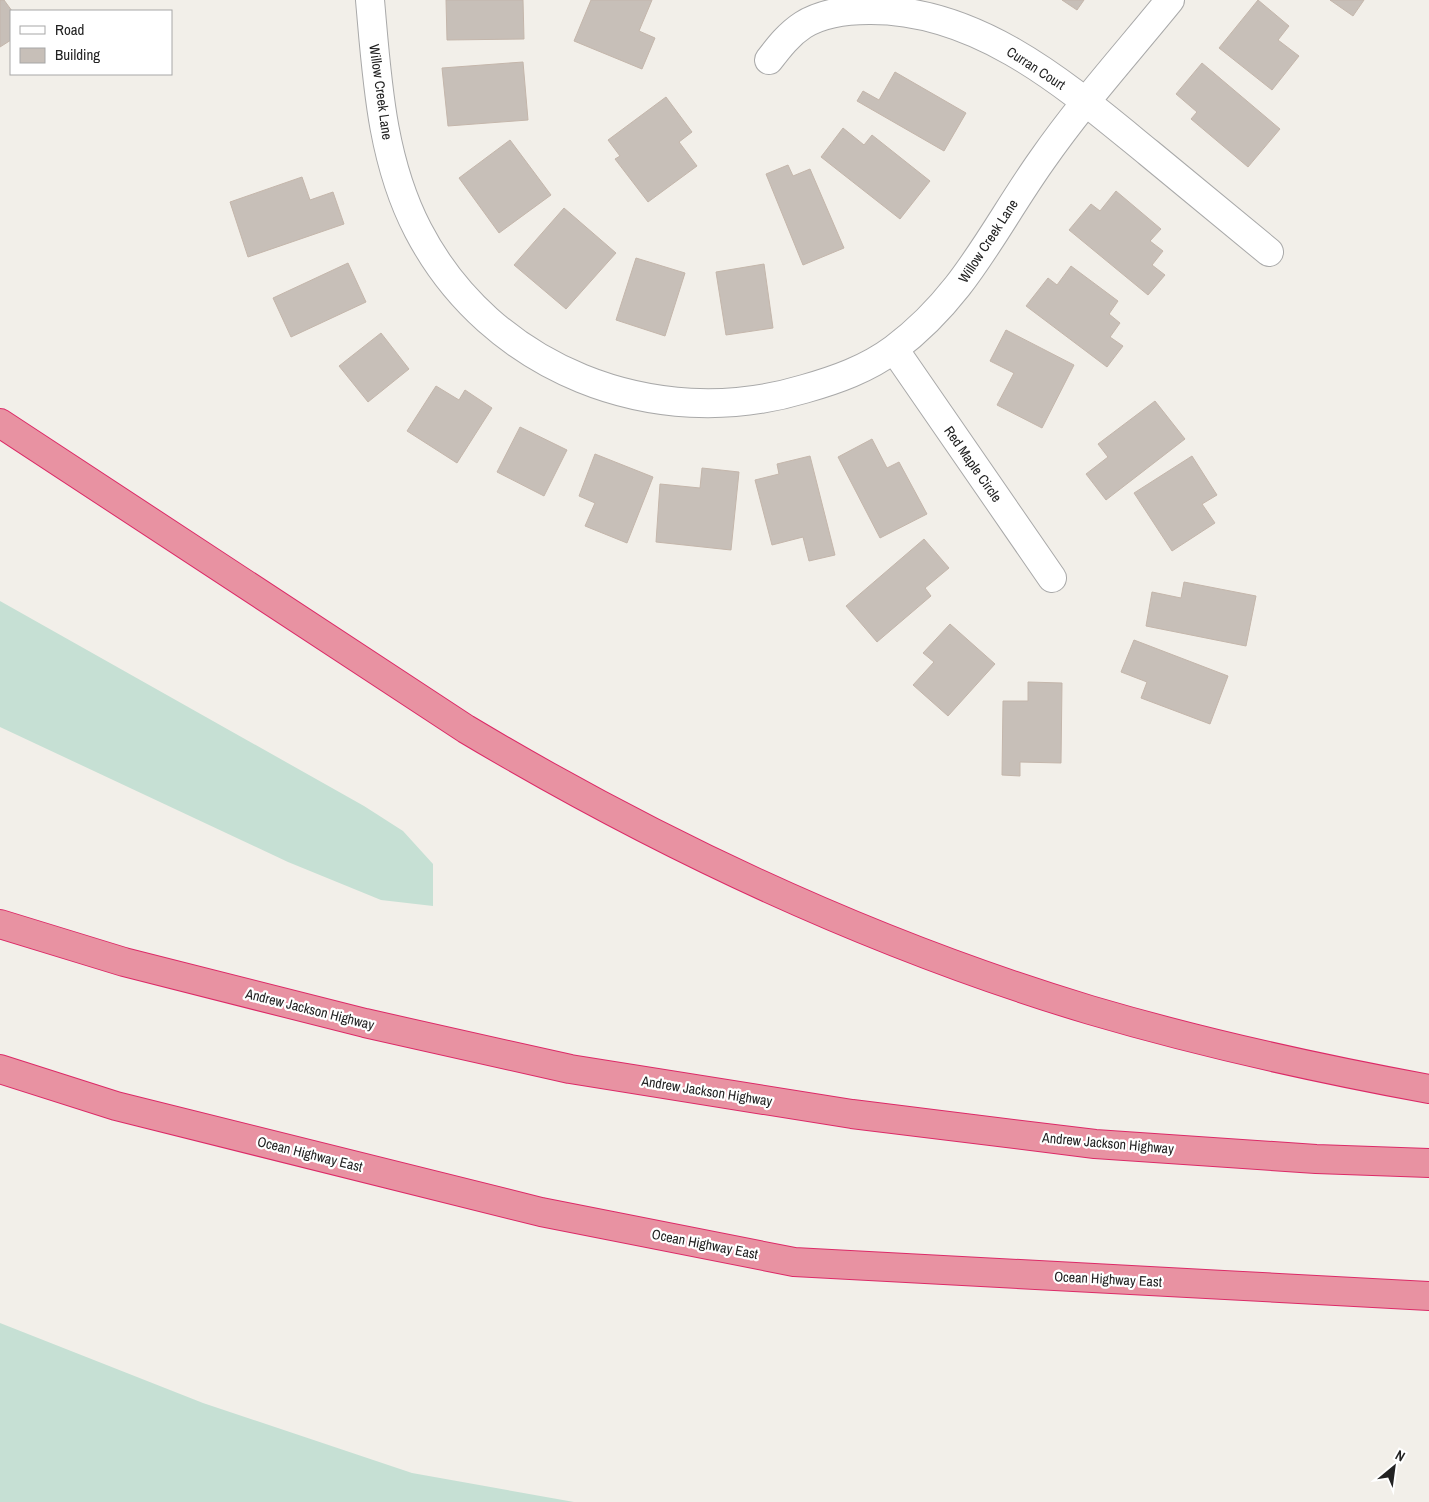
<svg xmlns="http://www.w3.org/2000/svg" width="1429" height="1502" viewBox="0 0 1429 1502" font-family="'Archivo Narrow',sans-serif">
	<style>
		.wetland { fill: #c6e0d4 }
		.building { fill: #c7bfb8; stroke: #c4b6ab }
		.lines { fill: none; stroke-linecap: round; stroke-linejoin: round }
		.street-casing { stroke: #a9a9a9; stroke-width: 30 }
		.highway-casing { stroke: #dc2a67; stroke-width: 30 }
		.street { stroke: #fff; stroke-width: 28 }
		.highway { stroke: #e892a2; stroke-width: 28 }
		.labels { text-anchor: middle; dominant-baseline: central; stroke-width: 4.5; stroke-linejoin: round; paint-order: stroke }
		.street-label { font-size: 14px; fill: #222; stroke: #fff }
	</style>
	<rect width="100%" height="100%" fill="#f2efe9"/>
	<path class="wetland" d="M0,601l364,205 39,25 30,33v42l-52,-6 -93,-38 -288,-135z
		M0,1323l203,80 209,70 162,29h-574z"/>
	<path class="building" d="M0,0h4l8,11 -1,29 -11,7z
		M446,0h77l1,39 -77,1z
		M591,0h61l-13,31 16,7 -13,31 -68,-28z
		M1062,0h22l-7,10z
		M1258,0l31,26 -11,14 21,16 -27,34 -53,-42z
		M1330,0h34l-11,16z
		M523,62l5,58 -80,6 -6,-58z
		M1202,63l78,66 -32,38 -57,-48 6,-7 -21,-18z
		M895,72l71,41 -22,38 -87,-50 6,-10 16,9z
		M666,97l26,35 -13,10 18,24 -49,36 -33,-43 5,-3 -12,-16z
		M843,128l21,17 8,-10 58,46 -30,38 -79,-62z
		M510,140l41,55 -52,38 -40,-55z
		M788,165l5,11 17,-7 34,79 -41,17 -37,-91z
		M302,177l8,23 23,-8 11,32 -96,33 -18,-55z
		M1116,191l45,38 -11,12 13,10 -11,14 13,10 -17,20 -79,-65 22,-26 9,7z
		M564,208l52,45 -50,56 -52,-44z
		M636,258l49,15 -20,63 -49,-16z
		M348,263l18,39 -75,35 -18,-39z
		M764,264l9,64 -47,7 -10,-63z
		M1071,266l47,35 -9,13 11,9 -10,14 13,9 -16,21 -81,-61 22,-28 9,7z
		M1006,330l68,35 -32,63 -45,-23 17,-32 -24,-12z
		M381,333l28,36 -41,33 -29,-36z
		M436,386l23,14 6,-10 27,18 -35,55 -50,-32z
		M1155,401l30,38 -79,61 -20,-26 22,-17 -10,-13z
		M520,427l47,23 -23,46 -47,-24z
		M872,439l15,29 12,-6 28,52 -47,24 -42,-81z
		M595,454l58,23 -26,66 -42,-17 10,-23 -16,-7z
		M810,456l25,99 -26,6 -6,-24 -31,8 -17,-65 24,-6 -2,-10z
		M1192,456l25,39 -15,9 13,19 -43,28 -38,-58z
		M702,468l37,4 -8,78 -75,-8 4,-58 40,4z
		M924,539l25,29 -24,20 6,8 -54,46 -31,-36z
		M1184,582l72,14 -10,50 -100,-20 6,-34 29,6z
		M950,624l45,40 -47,52 -35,-31 21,-23 -11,-9z
		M1134,640l94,36 -18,48 -69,-26 6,-16 -26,-10z
		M1028,682l34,1 -1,80 -41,-1v14l-18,-1 1,-74h25z"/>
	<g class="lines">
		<defs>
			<path id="street" d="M370,0c7,78 11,159 48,230 72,139 236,204 386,159 32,-9 63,-20 90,-40 71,-53 99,-120 148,-189 39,-56 85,-107 128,-160
				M769,60c10,-13 20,-26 34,-35 19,-12 44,-15 66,-15 111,-1 199,77 280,143 40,33 80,66 120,99
				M894,349l158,229"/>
			<path id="highway" d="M0,423l466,306c196,117 405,215 624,281 112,33 225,58 339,79
				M0,924l124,38 241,61 205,46 282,45 243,30 221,15 113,4
				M0,1069l116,37 425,106 253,50 635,34"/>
		</defs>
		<use href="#street" class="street-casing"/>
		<use href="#highway" class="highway-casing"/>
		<use href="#street" class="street"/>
		<use href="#highway" class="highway"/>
	</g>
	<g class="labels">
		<g class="street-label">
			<text transform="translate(1036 68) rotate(33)">Curran Court</text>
			<text transform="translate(381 92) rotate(82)">Willow Creek Lane</text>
			<text transform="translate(988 241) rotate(-57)">Willow Creek Lane</text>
			<text transform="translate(973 464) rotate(55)">Red Maple Circle</text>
			<text transform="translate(310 1009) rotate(14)">Andrew Jackson Highway</text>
			<text transform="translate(707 1091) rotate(9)">Andrew Jackson Highway</text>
			<text transform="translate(1108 1143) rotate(5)">Andrew Jackson Highway</text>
			<text transform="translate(310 1154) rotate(14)">Ocean Highway East</text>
			<text transform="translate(705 1244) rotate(11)">Ocean Highway East</text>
			<text transform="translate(1108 1279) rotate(3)">Ocean Highway East</text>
		</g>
	</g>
	<rect x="10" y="10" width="162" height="65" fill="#ffffff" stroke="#a7a7a7"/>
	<rect x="20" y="26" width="25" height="8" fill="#ffffff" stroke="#a7a7a7"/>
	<text x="55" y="35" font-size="15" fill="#222222">Road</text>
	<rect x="20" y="48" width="25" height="15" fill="#c7bfb8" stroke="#a7a7a7"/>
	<text x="55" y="60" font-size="15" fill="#222222">Building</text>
	<g transform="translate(1394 1467) rotate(29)" stroke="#ffffff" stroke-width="4" paint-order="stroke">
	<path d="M0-4L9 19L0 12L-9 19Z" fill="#222222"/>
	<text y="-8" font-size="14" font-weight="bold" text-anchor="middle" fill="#222222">N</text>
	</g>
</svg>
